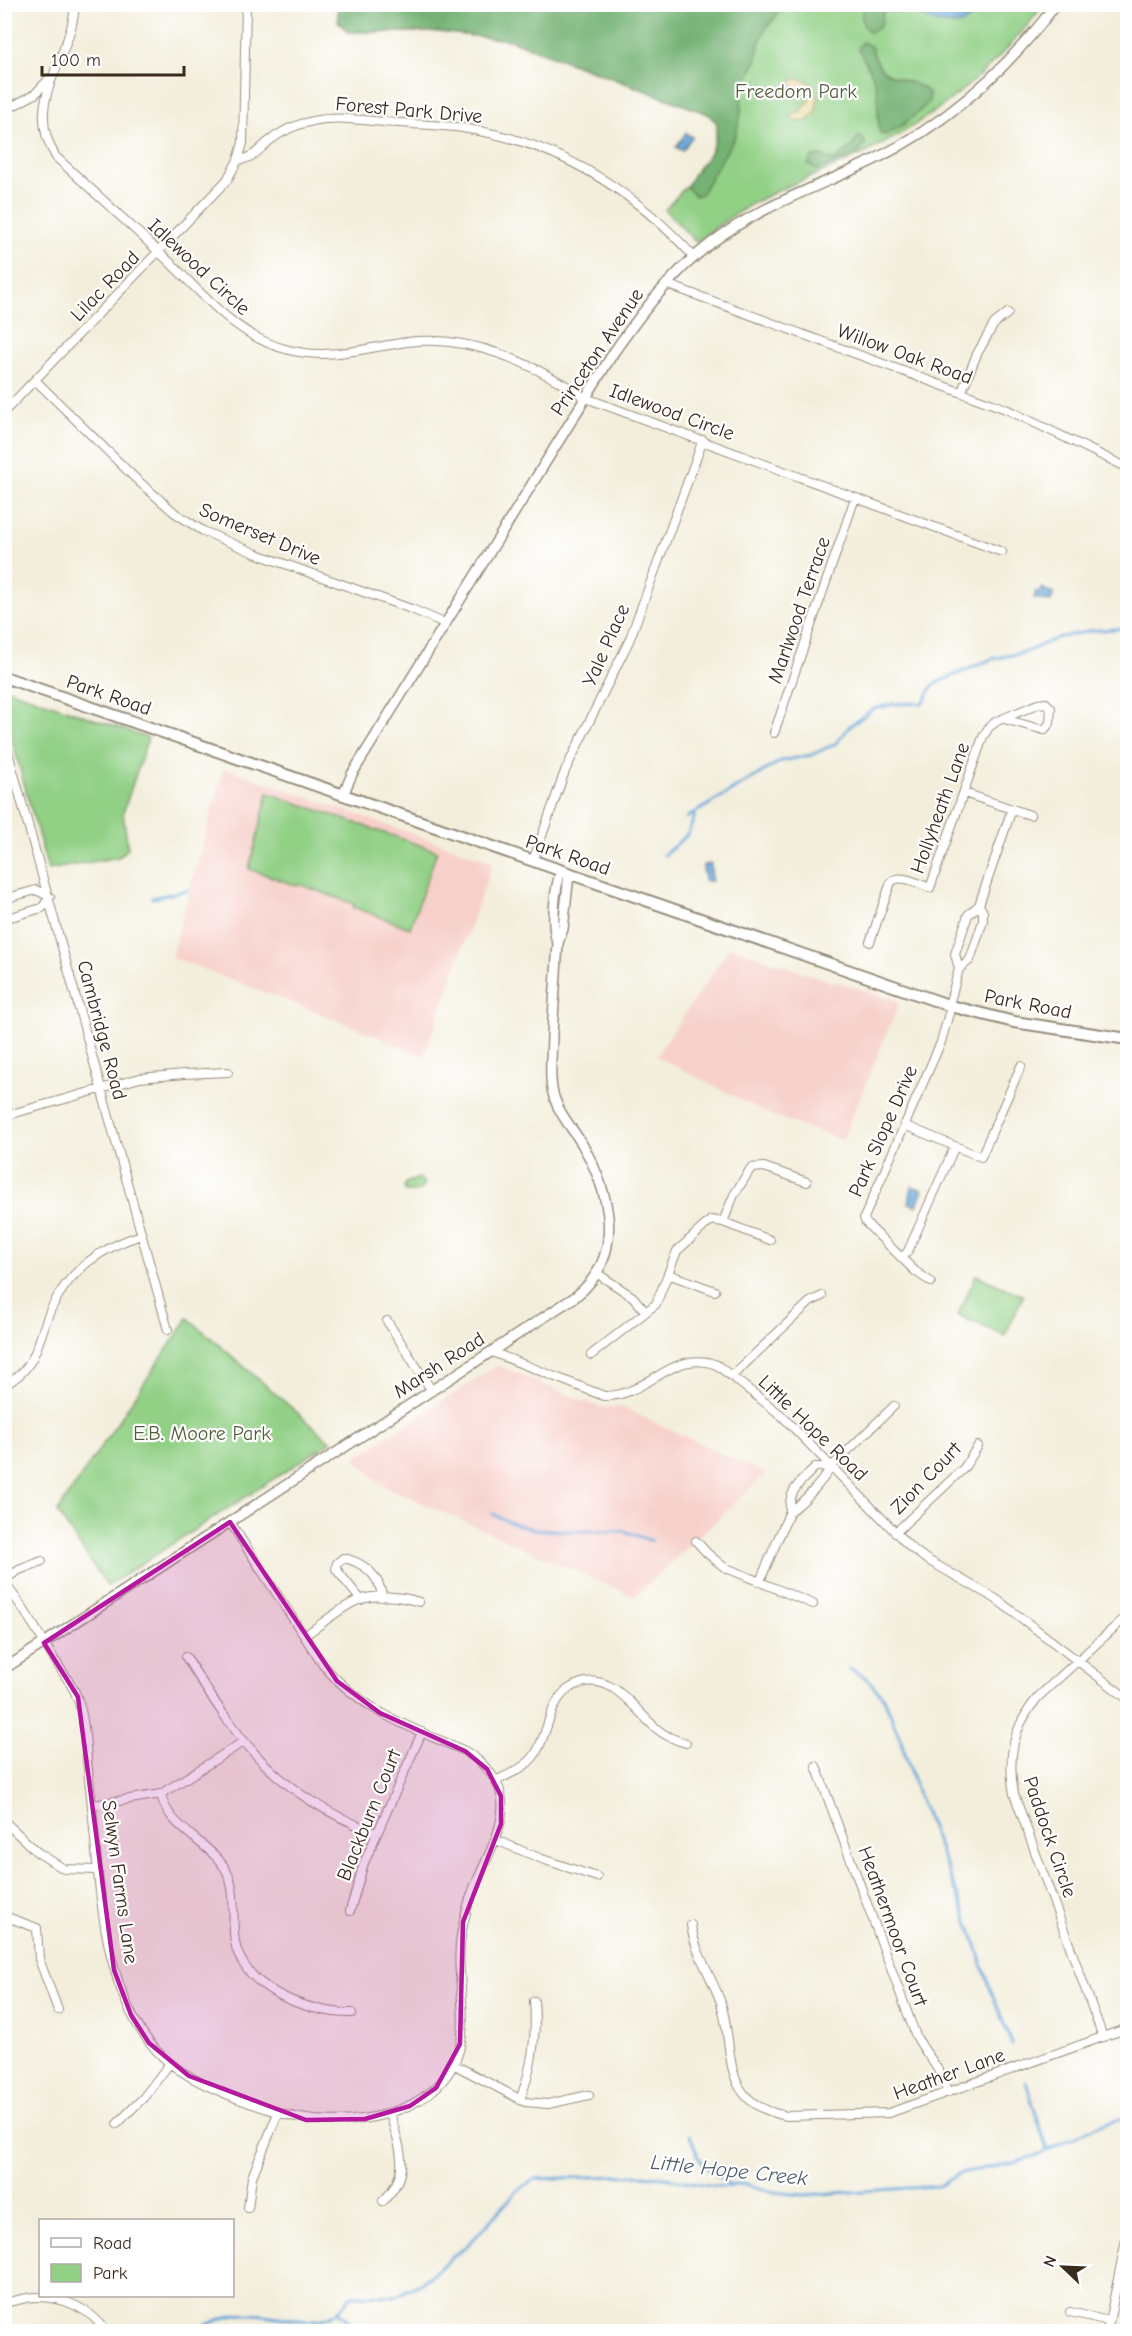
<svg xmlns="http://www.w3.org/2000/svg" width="1132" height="2336" viewBox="0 0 1132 2336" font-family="'Comic Neue',sans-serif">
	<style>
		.built { fill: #f7d0ca }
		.green { fill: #92d086; stroke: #667d52; stroke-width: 1.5 }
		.forest { fill: #75b273; stroke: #586e48; stroke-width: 1.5 }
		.sand { fill: #eeda9e; stroke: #94825e; stroke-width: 1.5 }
		.water { fill: #66a5d8; stroke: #50687b; stroke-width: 1.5 }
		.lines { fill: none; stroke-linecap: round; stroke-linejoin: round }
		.stream { stroke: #66a5d8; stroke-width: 3 }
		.minor-casing { stroke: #978c7c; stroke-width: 10 }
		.tertiary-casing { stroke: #978c7c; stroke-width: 12 }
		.secondary-casing { stroke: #978c7c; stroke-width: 14 }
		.minor { stroke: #fff; stroke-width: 8 }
		.tertiary { stroke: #fff; stroke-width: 9 }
		.secondary { stroke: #fff; stroke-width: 10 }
		.marked { fill: #b5179e; fill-opacity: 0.2; stroke: #b5179e; stroke-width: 4.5; stroke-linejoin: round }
		.labels { text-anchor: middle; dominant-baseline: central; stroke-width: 4.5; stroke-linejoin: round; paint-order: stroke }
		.park-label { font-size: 20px; fill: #555c3d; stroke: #fff }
		.street-label { font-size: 20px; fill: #3b2a1e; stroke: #fff }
		.water-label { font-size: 21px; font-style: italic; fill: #4c5b68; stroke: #fff }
	</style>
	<rect width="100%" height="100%" fill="#fff"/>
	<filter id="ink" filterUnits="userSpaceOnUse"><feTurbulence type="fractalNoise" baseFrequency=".0167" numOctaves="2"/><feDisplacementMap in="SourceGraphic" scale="12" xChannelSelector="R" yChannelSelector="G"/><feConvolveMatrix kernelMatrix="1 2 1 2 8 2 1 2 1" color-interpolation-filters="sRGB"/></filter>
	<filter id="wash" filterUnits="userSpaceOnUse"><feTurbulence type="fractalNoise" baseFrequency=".008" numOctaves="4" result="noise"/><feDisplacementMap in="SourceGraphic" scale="24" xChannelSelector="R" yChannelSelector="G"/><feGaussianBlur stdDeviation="1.35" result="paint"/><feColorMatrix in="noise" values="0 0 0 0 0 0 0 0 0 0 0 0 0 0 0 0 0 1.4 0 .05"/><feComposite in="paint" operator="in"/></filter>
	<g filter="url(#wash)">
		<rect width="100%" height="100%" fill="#f3eedb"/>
		<path class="built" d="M224,768l269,94 -69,194 -92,-38 -161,-61z
			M730,947l105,36 1,-2 64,21 -58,138 -74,-26 -112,-58z
			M498,1365l87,37 18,5h18l145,67 -132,123 -252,-112 -28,-27z"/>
		<path class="green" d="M338,5h705c-41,56 -96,103 -157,137 -37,21 -78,34 -117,53 -26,12 -50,30 -73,47l-31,-32c22,-26 52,-51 52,-87l-9,-9 -198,-74 -71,-8h-91l-10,-11z
			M5,688l143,50 -25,75 5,35 -9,9 -71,13 -43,-155z
			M268,793l169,58 -27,77 -57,-21 1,-3 -55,-20 -1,2 -49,-17z
			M419,1178l6,6c-5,8 -11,9 -19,8l-2,-4 1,-5z
			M976,1275l47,21 -18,40 -47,-21z
			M188,1318l143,124 -224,144 -50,-74z"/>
		<path class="forest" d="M338,5v-1l448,1 -19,22 -8,16 -3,18 -14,31 -1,21 -6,24 -33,56 -6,3 -9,-8c9,-28 30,-26 30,-65l-9,-9 -198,-74 -71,-8h-91l-10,-11z
			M864,5h18c3,7 0,15 -3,23l-10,4c-9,-9 -8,-16 -5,-27z
			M862,42l9,4c2,6 4,13 7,18 10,17 38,15 51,29v9c-13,13 -28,26 -44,33l-5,-2c-4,-15 0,-32 -4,-47 -3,-14 -12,-25 -18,-38z
			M859,136l4,2 2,5 -7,11 -41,16 -9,-6 4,-7 11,-1 11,5 18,-15z"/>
		<path class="sand" d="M794,79h6l12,5 6,15 -3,14 -9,8 -11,1 -4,-6 10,-5 9,-11 -11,-12 -9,-3z"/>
		<path class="water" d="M903,5h73c-4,36 -55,15 -73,0z
			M686,133l6,4 -10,14 -6,-4z
			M1042,588l11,6 -2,8 -17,-4 2,-7 5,1z
			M711,864l1,17h-8l-1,-16z
			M912,1186l11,4 -6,16 -8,-3z"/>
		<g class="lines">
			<path class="stream" d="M686,818l95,-57 30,-6 24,-11 15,-18 23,-17 21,-5 28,-1c7,-5 6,-15 14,-20l56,-24 34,-7 31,-14 32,-7 39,-3
				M664,855l24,-21 7,-19
				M152,898l36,-8
				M493,1514l18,9 22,6 30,2h61l28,10
				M850,1669l15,8 19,21 17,43 15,48 54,138 19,58 23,60
				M1026,2082l21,68
				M690,2135c10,30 14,32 40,50
				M339,2313l24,19
				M192,2332c16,-9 40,-19 58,-18 40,1 75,22 100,-17l5,-2 41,1 25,-13 49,-40 48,-53 17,-11 110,-4 78,12 22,-3 29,8 30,3 135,-9 21,-13 54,-10 24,-8 62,-30 28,-8"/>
		</g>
	</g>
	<g filter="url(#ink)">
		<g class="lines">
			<defs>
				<path id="minor" d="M75,4c-3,56 -54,97 -19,153 35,32 70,64 104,96 39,36 73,82 125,96 42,12 80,-1 122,-7 65,-8 126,22 179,56l416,154
					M1120,4l8,5
					M4,111l31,-17 14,-15
					M238,160c14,-1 20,-9 30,-18 12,-10 29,-18 45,-21 28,-6 59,1 87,2 22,2 46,2 68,6 90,14 165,61 226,128
					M666,284l340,125 122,59
					M36,381l100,98 39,34 28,18 54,23 157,56 32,14
					M962,391l15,-37 17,-30 14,-11
					M4,412l223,-232 11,-20 5,-17 3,-139
					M774,733l81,-235
					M4,738l164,592
					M964,793l66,22
					M533,861l32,-90 64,-130 74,-201
					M4,899l32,-9 14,7 -8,11 -38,11
					M870,942l21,-60c10,-9 28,2 39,6l53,-151 6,-10 8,-6 41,-17 8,-1 5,5 -1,15 -6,7 -40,-11
					M959,969l-4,-15 13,-39 11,-10
					M949,1005l10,-36 11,-9 13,-39v-9l-4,-7 33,-96
					M4,1116l136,-38 44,-4 44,-2
					M904,1125l77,32 40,-91
					M723,1222l11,-27 17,-27 13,-1 43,15
					M902,1258l6,-7 47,-105
					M598,1274l35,23 12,14
					M668,1274l47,17
					M931,1282l-16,-11 -49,-48 -2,-5 77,-176 10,-36
					M387,1321l45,70
					M492,1352l112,44c44,1 69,-49 113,-31l64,50 129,132 16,12 70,40 132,100
					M591,1355l65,-51 21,-53 34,-31 12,2 47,18
					M732,1376l78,-74 12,-6
					M4,1385c35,-17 33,-46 47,-76 19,-40 50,-61 90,-74
					M832,1466l-17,1c-14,15 -27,23 -25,44 14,-8 34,-32 42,-45l62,-60
					M895,1533l69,-65 14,-22
					M696,1541l11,12 17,14 89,37
					M4,1580l15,-10 23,-9
					M760,1581l30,-70
					M4,1583c21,24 35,53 52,79 7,11 17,23 21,35 9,23 9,58 12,82 11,85 7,217 75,279 27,25 80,44 116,55 60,19 162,6 180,-66 8,-36 -5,-75 1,-112 3,-15 6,-30 12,-45 22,-53 57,-98 -8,-139 -55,-24 -102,-39 -142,-86l-93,-143
					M361,1600l-25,-31 1,-6 6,-5c21,4 37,18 39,39
					M304,1636c14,-9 41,-32 55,-36 18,-6 42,-4 60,2
					M186,1657c55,88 90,137 190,176
					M816,1766l100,270c10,19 28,36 31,57
					M495,1781c13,-6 30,-13 39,-25 14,-19 14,-55 36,-68 39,-23 62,20 87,41 8,7 18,11 29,14
					M161,1794c6,34 49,48 65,76 12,23 5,48 9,72 8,47 75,72 117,71
					M93,1805l68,-11 82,-52
					M4,1821l33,31 27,17 33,1
					M496,1840l46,19 55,18
					M350,1911l14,-48 58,-131
					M4,1916l33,12 2,31 19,51
					M691,1925c4,29 21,51 30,78 15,50 -3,100 66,113l102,-3 239,-85
					M1103,2037l-89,-243c-7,-38 -1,-67 24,-97l90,-82
					M453,2064l72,38 23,2 41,-9
					M520,2100c12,-33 17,-63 14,-99
					M117,2124l27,-27 26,-34
					M383,2201c30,-29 16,-53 7,-88
					M248,2208l4,-31 26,-64
					M4,2303c11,-2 22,-6 33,-6 27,0 54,12 70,35
					M1070,2312l39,9
					M1107,2332l20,-97"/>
				<path id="tertiary" d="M343,795l9,-21 262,-422c28,-40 57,-78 96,-108 43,-33 91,-51 140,-73 83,-36 152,-94 206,-167
					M558,943c-8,-14 -3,-57 3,-72
					M4,1669l571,-372c51,-40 36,-103 7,-153 -11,-18 -26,-33 -30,-55 -3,-18 0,-37 0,-55 2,-30 4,-61 6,-91l5,-14 6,-55"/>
				<path id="secondary" d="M4,677l947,329 63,16 114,17"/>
			</defs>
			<use href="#minor" class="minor-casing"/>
			<use href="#tertiary" class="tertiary-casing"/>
			<use href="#secondary" class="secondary-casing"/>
			<use href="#minor" class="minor"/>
			<use href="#tertiary" class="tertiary"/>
			<use href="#secondary" class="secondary"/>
		</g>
	</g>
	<path class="marked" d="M230,1522l107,159 43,32 85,38 22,18 14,27v28l-38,98 -3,122 -24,44 -26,18 -45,13 -59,1 -117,-44 -40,-33 -18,-28 -17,-45 -36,-273 -34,-54z"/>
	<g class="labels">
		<g class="park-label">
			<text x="796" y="91">Freedom Park</text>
			<text x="202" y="1433">E.B. Moore Park</text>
		</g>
		<g class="street-label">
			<text transform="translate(409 110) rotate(5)">Forest Park Drive</text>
			<text transform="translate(199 267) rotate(43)">Idlewood Circle</text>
			<text transform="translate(105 286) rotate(-46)">Lilac Road</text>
			<text transform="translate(597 352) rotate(-56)">Princeton Avenue</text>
			<text transform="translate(905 354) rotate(20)">Willow Oak Road</text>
			<text transform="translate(672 412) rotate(20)">Idlewood Circle</text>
			<text transform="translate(260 534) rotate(23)">Somerset Drive</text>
			<text transform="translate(799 610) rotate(-71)">Marlwood Terrace</text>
			<text transform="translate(606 645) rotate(-66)">Yale Place</text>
			<text transform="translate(109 695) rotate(19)">Park Road</text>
			<text transform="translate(940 808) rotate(-70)">Hollyheath Lane</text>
			<text transform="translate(568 855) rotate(19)">Park Road</text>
			<text transform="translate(1028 1004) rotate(11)">Park Road</text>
			<text transform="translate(102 1030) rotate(75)">Cambridge Road</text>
			<text transform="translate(883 1131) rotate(-66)">Park Slope Drive</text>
			<text transform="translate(439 1365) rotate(-33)">Marsh Road</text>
			<text transform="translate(813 1428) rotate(44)">Little Hope Road</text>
			<text transform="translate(926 1478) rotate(-46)">Zion Court</text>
			<text transform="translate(369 1815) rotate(-68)">Blackburn Court</text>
			<text transform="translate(1050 1837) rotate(71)">Paddock Circle</text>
			<text transform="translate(120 1882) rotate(82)">Selwyn Farms Lane</text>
			<text transform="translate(893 1926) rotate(70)">Heathermoor Court</text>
			<text transform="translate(949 2074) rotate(-20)">Heather Lane</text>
		</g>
		<g class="water-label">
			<text transform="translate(729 2170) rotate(6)">Little Hope Creek</text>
		</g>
	</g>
	<rect width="1132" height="2336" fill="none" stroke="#fff" stroke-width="24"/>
	<rect x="39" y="2219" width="195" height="78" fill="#ffffff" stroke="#b1aaa5" stroke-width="1.5"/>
	<rect x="51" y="2238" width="30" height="9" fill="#ffffff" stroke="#b1aaa5" stroke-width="1.5"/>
	<text x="93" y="2249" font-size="18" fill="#3b2a1e">Road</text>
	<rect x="51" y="2264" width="30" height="18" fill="#92d086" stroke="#b1aaa5" stroke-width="1.5"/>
	<text x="93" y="2279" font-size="18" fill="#3b2a1e">Park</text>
	<g transform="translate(1063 2267) rotate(293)" stroke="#ffffff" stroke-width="4.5" paint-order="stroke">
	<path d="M0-4.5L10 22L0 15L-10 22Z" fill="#3b2a1e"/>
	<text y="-9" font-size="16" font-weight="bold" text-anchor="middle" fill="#3b2a1e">N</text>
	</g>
	<path d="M42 66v9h142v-9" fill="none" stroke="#3b2a1e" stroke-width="3"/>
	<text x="51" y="66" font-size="18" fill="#3b2a1e" stroke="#ffffff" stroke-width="4.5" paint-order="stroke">100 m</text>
</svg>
